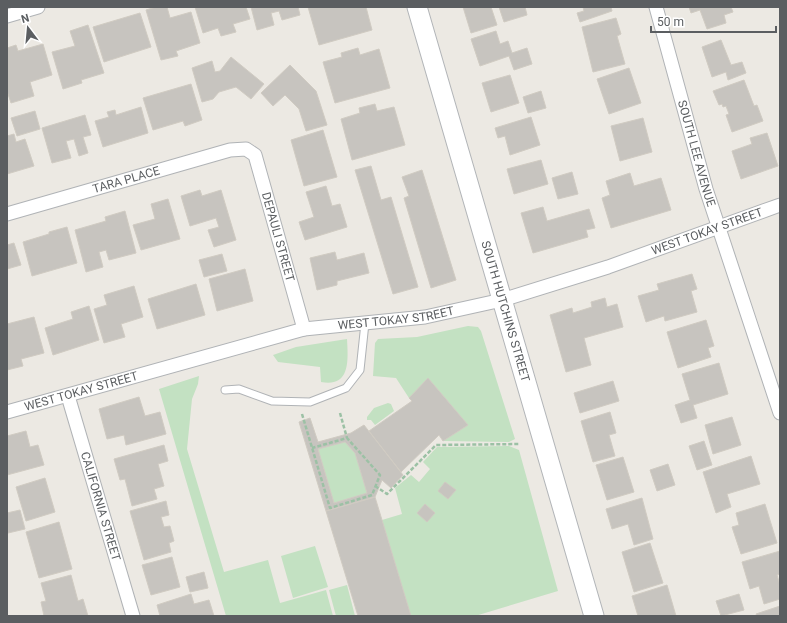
<svg xmlns="http://www.w3.org/2000/svg" width="787" height="623" viewBox="0 0 787 623" font-family="Roboto,sans-serif">
	<style>
		.green { fill: #c3e1c2 }
		.building { fill: #c7c4bf; stroke: #d0cbc2; fill-rule: evenodd }
		.lines { fill: none; stroke-linecap: round; stroke-linejoin: round }
		.lane-casing { stroke: #b0b3b6; stroke-width: 9 }
		.street-casing { stroke: #b0b3b6; stroke-width: 15 }
		.secondary-casing { stroke: #b2b5b8; stroke-width: 21 }
		.path { stroke: #9cc1a5; stroke-width: 2.5; stroke-dasharray: 4 2; stroke-linecap: butt }
		.lane { stroke: #fff; stroke-width: 7 }
		.street { stroke: #fff; stroke-width: 13 }
		.secondary { stroke: #fff; stroke-width: 19 }
		.labels { text-anchor: middle; dominant-baseline: central; stroke-width: 3.5; stroke-linejoin: round; paint-order: stroke }
		.street-label { font-size: 12px; fill: #5b5e61; stroke: #fff }
	</style>
	<rect width="100%" height="100%" fill="#ece9e3"/>
	<path class="green" d="M468,326l10,1 3,4 34,108 -6,3 -66,-1 25,-16 -40,-47 -19,20 -13,-20 -23,-2 2,-33 3,-4 39,-2z
		M347,339c1,20 4,49 -26,43l-1,-15 -42,-5 -5,-7 23,-8z
		M199,376l-1,8 -6,15 -5,50 37,123 44,-12 12,43 46,-13 7,26h-107l-67,-227z
		M388,403l3,1 3,7 -19,14 -4,-5h-4v-3l7,-9z
		M345,442l10,11 12,40 -33,10 -16,-54z
		M509,446l10,4 39,141 -83,25h-64l-29,-96 20,-6 -7,-26 16,-13 8,7 11,-13 -7,-7 14,-15z
		M315,546l13,41 -35,11 -12,-42z
		M347,585l8,31h-19l-7,-26z"/>
	<path class="building" d="M156,7h11l3,11 21,-6 9,31 -24,8 2,5 -17,4 -15,-50z
		M195,7h51l4,12 -17,5 3,8 -15,4 -3,-8 -15,5z
		M251,7h47l2,8 -18,5 -3,-9 -8,2 3,12 -17,5z
		M308,7h58l6,23 -53,15z
		M463,7h28l6,18 -26,8z
		M499,7h26l2,8 -23,7z
		M583,7h28l1,4 -32,11 -3,-9 7,-2z
		M689,7h42l2,5 -9,3 2,8 -19,6 -7,-19 -9,3z
		M140,13l11,34 -47,15 -11,-35z
		M616,18l5,16 -4,2 8,28 -32,8 -11,-45z
		M88,25l16,48 -23,7 1,3 -19,6 -11,-37 23,-6 -5,-15z
		M496,31l4,13 8,-3 4,12 15,-5 5,16 -18,6 -5,-14 -29,10 -9,-27z
		M721,40l10,25 11,-3 4,11 -18,7 -2,-8 -14,5 -10,-30z
		M43,44l9,31 -22,7 4,14 -23,7 -4,-12v-43l9,-3 2,6z
		M358,48l2,7 19,-6 11,39 -55,15 -12,-41 19,-5 -1,-4z
		M231,57l33,27 -13,15 -15,-12 -17,5 -6,7 -11,3 -10,-34 20,-7 3,11 5,-1z
		M290,65l26,26 11,34 -21,6 -7,-22 -14,-14 -12,11 -12,-13z
		M629,68l12,35 -32,11 -12,-35z
		M510,75l9,28 -28,9 -9,-29z
		M744,80l10,26 3,-1 6,16 -31,11 -6,-17 3,-1 -3,-8 -3,1 -1,-3 -3,1 -6,-14z
		M191,84l11,36 -17,6 -2,-5 -30,9 -10,-32z
		M541,91l5,17 -18,5 -5,-16z
		M375,104l2,7 17,-4 11,38 -53,15 -11,-41 19,-6 -1,-5z
		M141,107l7,26 -45,14 -8,-26 14,-4 -2,-5 8,-2 1,5z
		M35,111l5,18 -23,7 -6,-18z
		M85,115l6,20 -8,2 5,16 -9,3 -5,-17 -8,2 5,17 -19,5 -10,-35z
		M531,117l9,28 -30,10 -5,-19 -7,2 -3,-10z
		M643,118l9,34 -32,9 -9,-35z
		M323,130l14,47 -33,9 -13,-46z
		M767,133l11,33 -37,13 -9,-28 20,-7 -2,-6z
		M14,134l2,8 9,-3 9,27 -27,8v-38z
		M541,160l7,24 -34,10 -7,-25z
		M371,166l10,34 10,-3 27,90 -25,7 -38,-124z
		M422,170l34,110 -25,8 -27,-90 5,-2 -7,-19z
		M572,172l6,22 -20,5 -6,-21z
		M630,173l4,13 27,-8 10,32 -60,18 -9,-30 8,-3 -4,-14z
		M326,186l6,20 8,-2 7,23 -42,13 -6,-18 15,-5 -8,-25z
		M200,190l2,6 19,-6 15,50 -22,7 -6,-17 11,-3 -3,-9 -26,8 -9,-30z
		M168,199l12,40 -39,11 -8,-25 22,-6 -4,-15z
		M543,207l4,14 42,-12 6,19 -9,2 2,7 -55,16 -12,-40z
		M125,211l11,42 -27,7 -3,-10 -7,2 4,15 -17,5 -11,-42 31,-9 -1,-4z
		M67,227l10,36 -45,13 -9,-34 26,-8v-2z
		M14,243l7,22 -14,4v-24z
		M335,252l2,8 27,-7 5,20 -32,8v4l-20,5 -7,-32z
		M222,254l5,17 -23,6 -5,-17z
		M245,269l8,32 -36,10 -8,-32z
		M692,274l5,15 -6,2 6,21 -32,9 -1,-5 -18,6 -8,-26 21,-6 -2,-6z
		M196,284l9,31 -48,14 -9,-30z
		M134,286l9,31 -22,7 4,13 -21,6 -10,-34 13,-4 -3,-10z
		M605,298l2,9 10,-3 6,23 -39,11 7,27 -25,7 -16,-57 22,-7 1,5 19,-6 -1,-5z
		M89,306l10,34 -46,15 -8,-27 28,-9 -2,-7z
		M34,317l10,36 -23,6 2,7 -16,4v-46z
		M706,320l8,26 -6,2 3,9 -33,11 -11,-36z
		M719,363l9,31 -35,11 4,13 -16,5 -6,-18 15,-5 -8,-26z
		M428,378l40,47 -25,16 -4,-6 -38,37 -32,-41 43,-30 -3,-3z
		M613,381l6,20 -39,12 -6,-20z
		M139,397l6,19 15,-4 6,22 -40,11 -2,-10 -17,4 -8,-30z
		M610,412l6,21 -7,2 6,21 -22,6 -12,-41z
		M732,417l9,28 -28,9 -8,-29z
		M310,418l8,24 33,-9 13,-8 39,50 -12,13 -9,-8 -7,17 -49,14 -27,-89zM345,442l10,11 12,40 -33,10 -16,-54z
		M26,431l4,16 8,-2 6,20 -37,10v-39z
		M704,441l8,24 -15,5 -8,-24z
		M164,445l4,16 -10,3 6,22 -10,3 3,10 -25,7 -7,-27 -5,1 -6,-21z
		M751,456l9,28 -33,10 4,13 -15,6 -13,-41z
		M623,457l11,35 -27,8 -11,-35z
		M668,464l7,21 -18,6 -7,-21z
		M45,478l10,34 -29,9 -10,-34z
		M445,482l11,8 -8,9 -10,-8z
		M375,497l7,23 29,96h-53l-32,-105z
		M642,498l11,41 -19,6 -6,-21 -16,5 -6,-20z
		M166,501l3,14 -8,2 3,10 6,-1 4,15 -5,2 2,9 -27,8 -14,-49z
		M425,504l10,9 -8,9 -10,-9z
		M765,504l12,39 -36,11 -9,-27 7,-2 -3,-12z
		M20,510l5,19 -17,4 -1,-20z
		M59,522l13,47 -33,9 -13,-46z
		M650,543l13,40 -29,9 -12,-40z
		M780,551v23l-3,1 3,10v14l-16,5 -5,-18 -9,3 -8,-27z
		M172,557l8,30 -29,8 -9,-30z
		M204,572l4,16 -18,4 -4,-15z
		M71,575l7,26 5,-2 5,17h-44l-3,-14 5,-1 -5,-18z
		M667,585l9,31h-38l-6,-20z
		M191,594l3,10 15,-4 5,16h-54l-3,-11z
		M739,594l5,16 -23,6 -5,-15z
		M780,606v10h-23l-1,-2z"/>
	<g class="lines">
		<defs>
			<path id="lane" d="M225,390l14,-1 33,12 38,1 36,-14 14,-18 5,-47"/>
			<g id="street">
				<path id="s1" d="M656,7l50,182 74,224"/>
				<path d="M7,16l31,-9"/>
				<path id="s2" d="M7,214l223,-64 16,-1 9,6 49,174"/>
				<path id="s3" d="M68,396l65,220"/>
				<path id="s4" d="M7,412l297,-83 121,-12 77,-17 106,-33 172,-62"/>
			</g>
			<g id="secondary">
				<path id="s5" d="M417,7l177,609"/>
			</g>
		</defs>
		<use href="#lane" class="lane-casing"/>
		<use href="#street" class="street-casing"/>
		<use href="#secondary" class="secondary-casing"/>
		<path class="path" d="M340,413l7,25
			M302,414l28,94 42,-13 8,-20 -33,-37 -35,10
			M375,486l12,8 49,-49 84,-1"/>
		<use href="#lane" class="lane"/>
		<use href="#street" class="street"/>
		<use href="#secondary" class="secondary"/>
	</g>
	<g class="labels">
		<g class="street-label">
			<text stroke="none"><textPath href="#s1" startOffset="152">SOUTH LEE AVENUE</textPath></text>
			<text stroke="none"><textPath href="#s2" startOffset="124">TARA PLACE</textPath></text>
			<text stroke="none"><textPath href="#s4" startOffset="725">WEST TOKAY STREET</textPath></text>
			<text stroke="none"><textPath href="#s2" startOffset="344">DEPAULI STREET</textPath></text>
			<text stroke="none"><textPath href="#s5" startOffset="317">SOUTH HUTCHINS STREET</textPath></text>
			<text stroke="none"><textPath href="#s4" startOffset="401">WEST TOKAY STREET</textPath></text>
			<text stroke="none"><textPath href="#s4" startOffset="77">WEST TOKAY STREET</textPath></text>
			<text stroke="none"><textPath href="#s3" startOffset="115">CALIFORNIA STREET</textPath></text>
		</g>
	</g>
	<rect width="787" height="623" fill="none" stroke="#5b5e61" stroke-width="16"/>
	<g transform="translate(28 28) rotate(344)" stroke="#ffffff" stroke-width="3" paint-order="stroke">
	<path d="M0-3L7 15L0 10L-7 15Z" fill="#5b5e61"/>
	<text y="-6" font-size="11" font-weight="bold" text-anchor="middle" fill="#5b5e61">N</text>
	</g>
	<path d="M651 26v6h125v-6" fill="none" stroke="#5b5e61" stroke-width="2"/>
	<text x="657" y="26" font-size="12" fill="#5b5e61" stroke="#ffffff" stroke-width="3" paint-order="stroke">50 m</text>
</svg>
